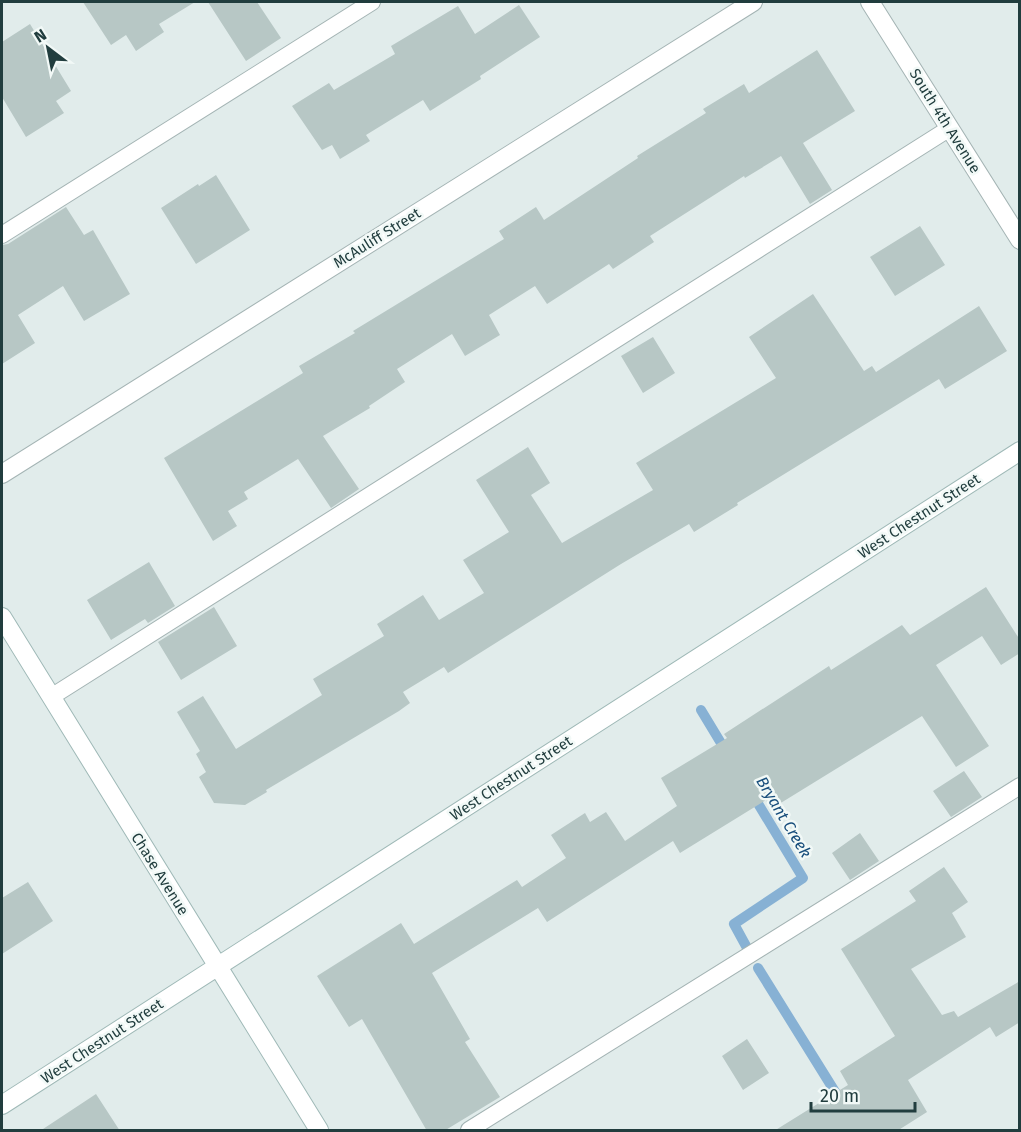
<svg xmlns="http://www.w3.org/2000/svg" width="1021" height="1132" viewBox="0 0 1021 1132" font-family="'Fira Sans',sans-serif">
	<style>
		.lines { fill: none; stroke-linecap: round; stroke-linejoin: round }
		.stream { stroke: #87b1d4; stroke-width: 10 }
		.building { fill: #b7c7c5 }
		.lane-casing { stroke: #a4b4b4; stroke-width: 18 }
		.street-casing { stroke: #a4b4b4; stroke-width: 20 }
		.secondary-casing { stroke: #9fb9b7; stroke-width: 20 }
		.lane { stroke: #fff; stroke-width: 16 }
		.street { stroke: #fff; stroke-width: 18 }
		.secondary { stroke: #fff; stroke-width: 18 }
		.labels { text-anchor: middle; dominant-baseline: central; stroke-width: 5; stroke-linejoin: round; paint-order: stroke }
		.street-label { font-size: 15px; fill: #213d3e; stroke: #f2f9f7 }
		.water-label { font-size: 16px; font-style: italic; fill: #184e7c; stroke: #f2f9f7 }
	</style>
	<rect width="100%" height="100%" fill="#e1eceb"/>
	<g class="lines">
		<path class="stream" d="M701,710l26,43
			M746,946l-12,-22 69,-46 -52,-86
			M758,968l84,135"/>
	</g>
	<path class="building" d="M83,2h112l-36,22 5,8 -28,19 -10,-16 -15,10z
		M208,2h49l24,36 -35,23z
		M519,5l21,32 -60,39 1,3 -51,32 -7,-11 -57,35 4,6 -30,18 -8,-14 -10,5 -30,-44 37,-23 5,7 61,-36 -4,-8 67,-40 17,28z
		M30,24l41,67 -15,10 8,12 -38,24 -24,-40v-55z
		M817,50l38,61 -52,32 29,47 -22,14 -29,-48 -36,22 -1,-2 -94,60 4,6 -41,27 -4,-5 -62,40 -12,-18 -46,29 11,20 -35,21 -13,-22 -55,35 8,13 -36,24 1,2 -47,28 36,53 -28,19 -33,-49 -54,33 4,7 -20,12 9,15 -24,15 -49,-83 139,-85 -4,-7 56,-33 -2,-2 151,-92 -5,-8 37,-24 8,13 94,-62 -1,-2 69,-43 -3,-4 41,-25 5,9z
		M216,175l34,55 -54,34 -35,-56 37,-24 1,2z
		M66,207l18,28 9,-5 37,64 -46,27 -21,-35 -45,29 17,28 -33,21v-119l6,-1z
		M920,226l25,39 -50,31 -25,-39z
		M813,294l51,77 8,-5 4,6 103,-66 28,45 -62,38 -6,-10 -202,124 1,2 -44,27 -5,-8 -68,40 -173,109 -4,-6 -41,25 7,11 -11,8 -133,79 1,2 -22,13 -31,-2 -15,-26 7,-5 -10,-18 4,-3 -23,-39 26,-16 33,53 86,-54 -9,-16 71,-43 -7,-12 46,-29 16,25 45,-27 -21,-33 46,-28 -33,-52 52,-33 22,36 -19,12 31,48 91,-53 -17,-27 140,-85 -27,-41z
		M653,337l22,36 -32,20 -22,-37z
		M149,562l26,44 -27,17 -3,-4 -34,21 -24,-40z
		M986,587l34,53v13l-19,12 -19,-29 -46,29 53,81 -33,21 -34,-51 -151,93 -5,-9 -86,53 -7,-12 -126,81 -9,-14 -106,65 38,66 -5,3 35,55 -56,34h-17l-65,-112 -13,8 -32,-51 84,-53 13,21 103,-64 5,7 44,-29 -15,-23 34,-22 5,9 16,-10 19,29 52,-35 -16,-28 66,-40 -3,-4 105,-68 2,4 71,-45 8,10z
		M214,607l23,39 -56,34 -23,-38z
		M964,771l18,26 -31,20 -18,-26z
		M860,833l19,28 -29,19 -18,-27z
		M944,867l24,35 -16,11 14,24 -55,32 31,46 12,-4 4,6 62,-36v41l-24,15 -6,-10 -82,53 19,32 -30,19h-123l74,-46 -8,-14 55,-35 -54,-87 75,-48 -7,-10z
		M28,882l25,39 -51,33v-56z
		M747,1039l22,34 -26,17 -21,-34z
		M96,1094l24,37h-80z"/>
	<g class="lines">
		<defs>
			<path id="lane" d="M2,235l370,-233
				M51,697l899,-569
				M469,1130l551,-344"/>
			<path id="street" d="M870,2l150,238
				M2,474l751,-472"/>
			<path id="secondary" d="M2,617l317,513
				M2,1105l1018,-654"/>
		</defs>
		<use href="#lane" class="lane-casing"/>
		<use href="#street" class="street-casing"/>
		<use href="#secondary" class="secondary-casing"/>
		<use href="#lane" class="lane"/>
		<use href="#street" class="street"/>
		<use href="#secondary" class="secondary"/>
	</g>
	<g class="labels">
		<g class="street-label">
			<text transform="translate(945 121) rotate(58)">South 4th Avenue</text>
			<text transform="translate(377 238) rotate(-32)">McAuliff Street</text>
			<text transform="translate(919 516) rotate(-33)">West Chestnut Street</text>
			<text transform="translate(511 778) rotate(-33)">West Chestnut Street</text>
			<text transform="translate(160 874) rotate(58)">Chase Avenue</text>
			<text transform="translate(102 1041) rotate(-33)">West Chestnut Street</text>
		</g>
		<g class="water-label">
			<text transform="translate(784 817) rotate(59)">Bryant Creek</text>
		</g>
	</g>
	<rect width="1021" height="1132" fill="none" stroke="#213d3e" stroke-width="6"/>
	<g transform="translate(48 48) rotate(328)" stroke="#f2f9f7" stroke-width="4.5" paint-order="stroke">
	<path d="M0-4.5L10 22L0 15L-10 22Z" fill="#213d3e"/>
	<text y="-9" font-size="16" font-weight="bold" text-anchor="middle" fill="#213d3e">N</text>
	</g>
	<path d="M811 1102v9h104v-9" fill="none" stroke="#213d3e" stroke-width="3"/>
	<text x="820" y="1102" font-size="18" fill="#213d3e" stroke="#f2f9f7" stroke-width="4.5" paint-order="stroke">20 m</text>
</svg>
